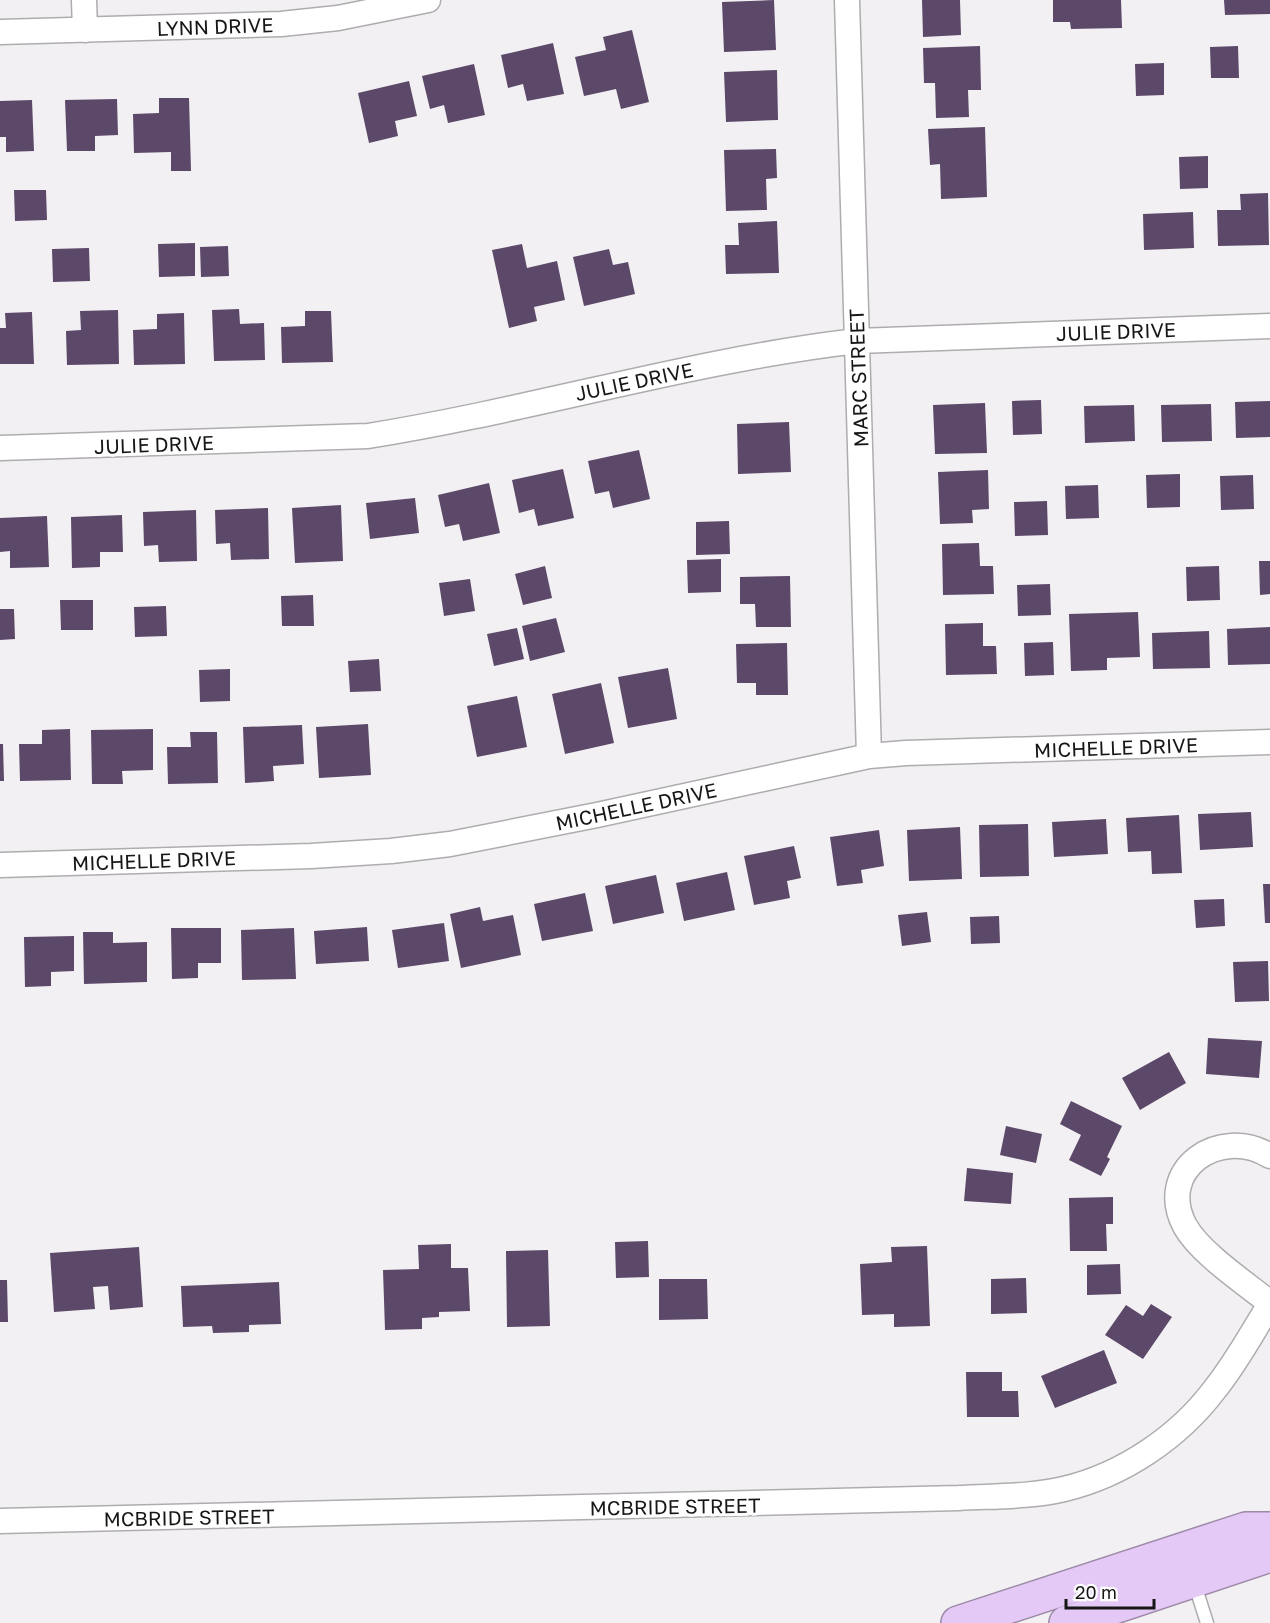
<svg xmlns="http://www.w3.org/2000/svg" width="1270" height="1623" viewBox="0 0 1270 1623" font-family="'Golos Text',sans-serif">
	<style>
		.building { fill: #5c4868 }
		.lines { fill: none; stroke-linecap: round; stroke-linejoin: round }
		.lane-casing { stroke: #aeacaf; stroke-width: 15 }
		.street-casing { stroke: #aeacaf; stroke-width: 27 }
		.highway-casing { stroke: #9c8aa7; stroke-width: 36 }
		.lane { stroke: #fff; stroke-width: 12 }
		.street { stroke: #fff; stroke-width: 24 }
		.highway { stroke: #e4c8f5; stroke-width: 33 }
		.labels { text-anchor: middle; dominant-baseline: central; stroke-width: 6; stroke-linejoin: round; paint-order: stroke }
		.street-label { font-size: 20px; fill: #171617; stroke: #fefeff }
	</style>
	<rect width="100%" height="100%" fill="#f2f0f3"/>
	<path class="building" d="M774,0l2,50 -52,2 -2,-50z
		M922,0h38l1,35 -38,2z
		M1053,0h68l1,28 -51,1 -1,-7h-17z
		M1224,0h46v14l-45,1z
		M632,30l17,72 -28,7 -5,-20 -32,7 -9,-39 31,-7 -3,-13z
		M553,43l11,51 -37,7 -4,-17 -15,4 -7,-33z
		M980,46l1,44h-13l1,27 -33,1 -1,-35h-11l-1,-35z
		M1238,46l1,32h-28l-1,-31z
		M1164,63v32l-28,1 -1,-32z
		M474,64l11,51 -37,8 -4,-18 -14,4 -8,-33z
		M777,70l1,50 -52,2 -2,-50z
		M409,81l8,35 -22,5 3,15 -29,7 -11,-50z
		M159,98h30l2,73h-20v-19l-37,1 -1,-39 26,-1z
		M117,99l1,36 -23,1v15h-28l-2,-51z
		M32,100l2,51 -28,1v-15h-6v-36z
		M985,127l2,70 -46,2 -1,-35 -10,1 -2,-36z
		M776,149l1,29 -11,1 1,31 -41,1 -2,-61z
		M1208,156v32l-28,1 -1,-32z
		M14,190h32l1,30 -32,1z
		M1268,193l1,52 -51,1 -1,-36h24l-1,-16z
		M1193,212l1,36 -50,2 -1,-36z
		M777,221l2,52 -53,1 -1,-29h14l-1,-22z
		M195,243v33l-36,1 -1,-33z
		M522,244l5,24 30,-7 8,39 -31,7 3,14 -28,7 -17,-78z
		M228,246l1,30 -28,1 -1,-30z
		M89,248l1,33 -37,1 -1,-33z
		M609,249l4,16 15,-3 7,32 -51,12 -11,-49z
		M239,309l1,15 24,-1 1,37 -51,1 -2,-51z
		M118,310l1,54 -52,1 -1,-34 15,-1 -1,-19z
		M305,311h26l2,51 -51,1 -1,-36 24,-1z
		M32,312l2,52h-34v-36h6l-1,-15z
		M184,313l1,51 -51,1 -1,-35 24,-1v-15z
		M1041,400l1,34 -29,1 -1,-34z
		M1270,401v36l-34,1 -1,-36z
		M985,403l2,50 -52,1 -2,-49z
		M1211,404l1,37 -50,1 -1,-37z
		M1134,405l1,36 -50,2 -1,-37z
		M789,422l2,50 -53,2 -1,-50z
		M639,450l11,49 -37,9 -4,-17 -14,3 -7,-33z
		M563,469l11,49 -36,8 -4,-17 -15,4 -7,-33z
		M988,470l1,39 -17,1 1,13 -33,1 -2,-52z
		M1180,474v33l-33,1 -1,-33z
		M1253,475l1,34 -33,1 -1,-34z
		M489,483l11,50 -37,8 -4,-17 -14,3 -7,-32z
		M1098,485l1,33 -33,1 -1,-33z
		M415,498l4,35 -49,6 -4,-36z
		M1047,501l1,34 -33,1 -1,-34z
		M341,505l2,56 -48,2 -3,-55z
		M268,508l1,51 -38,1 -1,-17 -14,1 -1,-34z
		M196,510l1,51 -38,1 -1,-17 -14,1 -1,-34z
		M122,515l1,37h-23v15l-28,1 -1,-51z
		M47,516l2,51 -39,1v-17l-10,1v-34z
		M729,521l1,33 -34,1v-33z
		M979,543l1,23h13l1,28 -51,1 -1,-51z
		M721,559v33l-33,1 -1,-33z
		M1259,561h11v33l-10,1z
		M545,566l7,32 -29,7 -8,-31z
		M1219,566l1,34 -33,1 -1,-34z
		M790,576l1,51h-35l-1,-23h-15v-27z
		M470,579l5,32 -31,5 -5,-33z
		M1050,584l1,31 -33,1 -1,-31z
		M313,595l1,31h-32l-1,-30z
		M60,600h33v30h-32z
		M166,606l1,30 -32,1 -1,-30z
		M0,609h14l1,30 -15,1z
		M1138,612l2,45 -33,1v12l-36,1 -2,-57z
		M556,618l9,34 -35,9 -8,-35z
		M983,623v23h13l1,28 -51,1 -1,-51z
		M1270,627v37l-42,1 -1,-36z
		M517,628l7,31 -30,7 -7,-32z
		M1209,631l1,37 -57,1 -1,-36z
		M1053,642l1,33 -29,1 -1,-33z
		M787,643l1,52h-32v-12h-19l-1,-39z
		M379,659l2,32 -31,1 -2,-31z
		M668,668l9,51 -49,9 -10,-51z
		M230,669v32l-30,1 -1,-32z
		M601,683l13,60 -49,11 -13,-60z
		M517,696l10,51 -50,10 -10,-51z
		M368,724l3,51 -52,3 -3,-51z
		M302,725l2,39 -31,2 1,15 -29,2 -2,-56z
		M70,729l1,51 -51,1 -1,-37h23v-14z
		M153,729v41l-31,1 1,13h-31l-1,-54z
		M190,732h27l1,51 -50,1 -1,-37h24z
		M0,744h3l1,37h-4z
		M1251,812l2,35 -53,3 -2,-36z
		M1179,815l3,58 -30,1 -1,-23 -23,1 -2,-34z
		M1106,819l2,35 -54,3 -2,-35z
		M1028,824l1,52 -49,1 -1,-52z
		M960,827l2,52 -53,2 -2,-51z
		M879,830l5,36 -23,4 2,13 -26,3 -7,-49z
		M794,846l7,32 -14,3 3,17 -36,7 -10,-49z
		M727,872l8,38 -51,11 -8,-38z
		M656,875l8,38 -51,11 -8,-38z
		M1263,884h7v39h-5z
		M585,893l8,38 -51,10 -8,-37z
		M1224,899l1,27 -29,2 -2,-28z
		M480,907l3,14 30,-6 8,40 -60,13 -11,-54z
		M927,912l4,30 -29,4 -4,-31z
		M999,916l1,27 -29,1 -1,-27z
		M444,923l5,38 -51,7 -6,-38z
		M367,927l2,34 -53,3 -2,-33z
		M171,928h50v35h-23v15l-26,1z
		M294,928l2,51 -54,1 -1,-50z
		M83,932h30v11l34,-1v40l-63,2z
		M74,936v35l-23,1v14l-26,1 -1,-50z
		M1268,961l1,40 -34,1 -2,-40z
		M1208,1038l54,3 -3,37 -53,-4z
		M1169,1052l17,31 -46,27 -18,-32z
		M1071,1101l51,25 -15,31 3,2 -9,17 -32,-16 12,-25 -21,-11z
		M1006,1126l36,8 -6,29 -36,-8z
		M967,1168l46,5 -2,31 -47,-3z
		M1113,1197v27h-7l1,27h-37l-1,-53z
		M648,1241l1,36 -33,1 -1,-36z
		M451,1244v24h17l2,43 -31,1v5l-17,1v11l-37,1 -2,-60 36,-1 -1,-24z
		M927,1246l3,80 -36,1v-13l-32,1 -2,-51 32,-2 -1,-15z
		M139,1247l4,60 -33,3 -2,-24 -15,1 2,22 -41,3 -4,-59z
		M548,1250l2,76 -43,1 -1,-76z
		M1120,1264l1,30 -34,1v-30z
		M1026,1278l1,35 -36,1v-35z
		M659,1279h48l1,40 -49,1z
		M0,1280h7l1,42h-8z
		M279,1282l2,42 -32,1v7l-36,1 -1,-7 -29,1 -2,-41z
		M1151,1304l21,13 -29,42 -38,-24 21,-30 17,11z
		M1104,1350l13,33 -62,25 -14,-32z
		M966,1372h36v19h16l1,26h-52z"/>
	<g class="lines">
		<defs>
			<path id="lane" d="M1194,1582l13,41"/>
			<path id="street" d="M84,0l1,30
				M847,0l22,756
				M0,32l281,-8 57,-6 90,-18
				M0,448l368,-12c164,-26 324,-76 489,-95l413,-15
				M0,865l311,-9 80,-5 59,-7 147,-29 272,-59 37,-3 364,-11
				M1270,1156c-51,-31 -115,14 -85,70 15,27 60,57 85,77
				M0,1521l959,-23c35,-2 71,-1 105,-9 59,-14 115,-52 151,-100 21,-26 37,-56 55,-85"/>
			<path id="highway" d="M958,1623l288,-94h24
				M1066,1623l204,-68"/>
		</defs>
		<use href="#lane" class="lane-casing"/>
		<use href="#street" class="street-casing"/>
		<use href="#highway" class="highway-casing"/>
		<use href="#lane" class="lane"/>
		<use href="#street" class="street"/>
		<use href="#highway" class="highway"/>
	</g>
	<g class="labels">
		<g class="street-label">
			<text transform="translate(215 26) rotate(-2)">LYNN DRIVE</text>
			<text transform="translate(1116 331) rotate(-2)">JULIE DRIVE</text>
			<text transform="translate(858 378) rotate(-92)">MARC STREET</text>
			<text transform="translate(634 381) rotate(-12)">JULIE DRIVE</text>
			<text transform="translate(154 444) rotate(-2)">JULIE DRIVE</text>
			<text transform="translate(1116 747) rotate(-2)">MICHELLE DRIVE</text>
			<text transform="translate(636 806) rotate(-12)">MICHELLE DRIVE</text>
			<text transform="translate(154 860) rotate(-2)">MICHELLE DRIVE</text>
			<text transform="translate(675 1506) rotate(-1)">MCBRIDE STREET</text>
			<text transform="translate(189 1517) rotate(-1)">MCBRIDE STREET</text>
		</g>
	</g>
	<path d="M1066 1599v9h88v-9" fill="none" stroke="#171617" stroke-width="3"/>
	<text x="1075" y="1599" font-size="18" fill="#171617" stroke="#fefeff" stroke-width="4.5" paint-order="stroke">20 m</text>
</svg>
